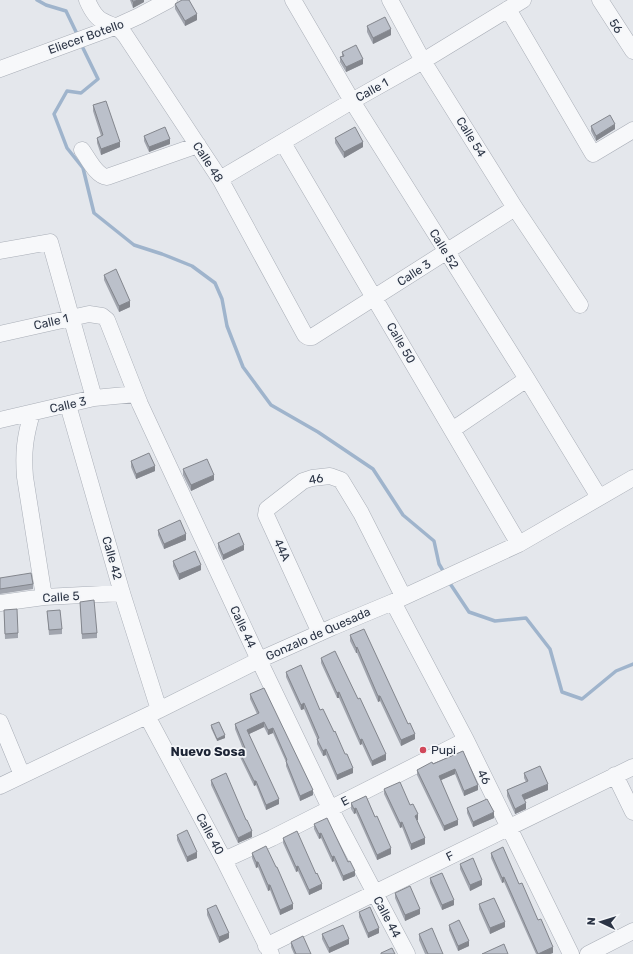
<svg xmlns="http://www.w3.org/2000/svg" width="633" height="954" viewBox="0 0 633 954" font-family="Rubik,sans-serif">
	<style>
		.lines { fill: none; stroke-linecap: round; stroke-linejoin: round }
		.stream { stroke: #9fb4cc; stroke-width: 3.5 }
		.minor-casing { stroke: #a9aeb7; stroke-width: 17 }
		.minor { stroke: #f7f8fa; stroke-width: 16 }
		.wall { fill: #a1a5ae }
		.shaded-wall { fill: #83868d }
		.building { fill: #bbc0ca; stroke: #83868d }
		.poi-dot { fill: #d1495b; stroke: #f4f6f9; stroke-width: 1.5 }
		.labels { text-anchor: middle; dominant-baseline: central; stroke-width: 3.5; stroke-linejoin: round; paint-order: stroke }
		.street-label { font-size: 12px; fill: #2b3445; stroke: #f4f6f9 }
		.poi-label { font-size: 12px; fill: #2b3445; stroke: #f4f6f9; text-anchor: start }
		.neighbourhood-label { font-size: 13px; font-weight: bold; fill: #1d2536; stroke: #f4f6f9 }
	</style>
	<rect width="100%" height="100%" fill="#e4e7ec"/>
	<g class="lines">
		<path class="stream" d="M37,0l9,5 20,6 12,25
			M81,44l17,35 -17,14 -14,-2 -13,23 13,34 16,20 11,45 40,32 28,9 30,12 23,17 7,16 5,27 16,41 28,38 47,27 55,37 30,46 31,26 5,23 6,10
			M449,582l20,30 26,9 31,-3 24,31 12,43 20,7 34,-28 17,-7"/>
		<defs>
			<path id="minor" d="M87,0c3,7 9,18 16,21 11,6 12,3 22,14l95,144 85,156 3,2h4l203,-129
				M293,0l59,101 175,278 72,118
				M390,0l33,61 92,147 65,97
				M600,0l33,51
				M508,9l85,145 40,-24
				M0,69l117,-43 22,-10 30,-16
				M283,143l236,401
				M82,150c6,8 14,26 25,27l91,-32
				M220,179l132,-78 71,-40 100,-61
				M0,251l50,-9 44,156
				M0,334l89,-20 13,2 5,4 33,84 119,256 71,148 77,146
				M68,405l54,188 37,117
				M32,413c-7,24 -9,39 -7,64l19,120
				M0,420l94,-22 42,-4
				M452,430l75,-51
				M393,602l73,138 105,214
				M0,603l44,-6 78,-4
				M320,633l-54,-118 1,-6 36,-28 9,-3 18,-2 11,4 20,33 42,83
				M147,716l77,144 47,94
				M0,722l22,53
				M615,775l18,37
				M0,786l159,-76 100,-50 74,-33 60,-25 126,-58 114,-66
				M224,860l48,-22 194,-98
				M266,946l367,-179
				M588,954l45,-23"/>
		</defs>
		<use href="#minor" class="minor-casing"/>
		<use href="#minor" class="minor"/>
	</g>
	<path class="wall" d="M130,0h14v2l-11,6z
		M175,4l22,16 -12,6 -10,-17z
		M367,26l24,9 -18,9 -6,-12z
		M342,52l21,12 -17,8 -6,-10v-5l2,-1z
		M93,105l27,42 -19,8 -4,-12v-5l4,-2 -8,-25z
		M591,126l24,3 -19,12 -5,-10z
		M144,136l26,8 -21,8 -5,-11z
		M335,138l28,9 -19,11 -9,-15z
		M104,275l26,32 -11,5 -15,-32z
		M131,461l24,10 -19,8 -5,-12z
		M183,469l31,11 -23,11 -8,-16z
		M158,530l28,10 -22,9 -6,-14z
		M218,543l26,7 -21,10 -5,-12z
		M173,561l28,9 -22,10 -6,-14z
		M0,578l33,6v5l-33,5z
		M80,602l17,31v5l-15,1z
		M4,610l14,23v5l-13,1z
		M47,611l15,18v5l-13,1z
		M350,635l65,104 -14,7 -21,-45 -2,1 -21,-49h-1l-6,-12z
		M321,658l65,102 -14,6 -10,-22 -2,1 -21,-47h-2l-16,-35z
		M286,672l34,38 14,22 19,41 -16,7 -11,-25 -3,1 -6,-12v-5l-13,-30 -3,1 -15,-33z
		M264,688l49,107 -13,6 -14,-35v-4l-13,-29 -5,2 -4,-8 -15,7 30,70 -13,6 -10,-25 -2,1 -15,-31v-4l4,-2 -8,-20v-5l22,-10 -7,-15v-5z
		M211,725l14,13 -8,3 -6,-13z
		M463,751l15,39 -14,6 -9,-22 -14,6 17,45 -14,6 -27,-56v-5z
		M524,773l24,17 -24,10 2,9 -11,5 -8,-18v-6l19,-8 -2,-4z
		M211,780l41,57 -14,6 -27,-58z
		M384,789l26,16 8,15h-1l8,24 -14,6 -9,-23 -2,1 -16,-34z
		M366,796l25,58 -14,6 -21,-47 -2,1 -3,-5v-6z
		M467,808l27,10 -21,9 -6,-14z
		M314,824l41,52 -12,5 -9,-20 -2,1 -11,-24 -2,1 -5,-10z
		M177,835l20,23 -10,4 -10,-22z
		M283,838l39,51 -13,6 -11,-24 -2,1 -13,-29z
		M252,853l41,56 -13,6 -10,-25 -2,1 -10,-24 -2,1 -4,-10z
		M491,853l28,31 34,69 -3,1h-14l-32,-72 -2,1 -11,-25z
		M460,864l22,21 -12,6 -10,-22z
		M430,878l24,27 -12,5 -12,-27z
		M395,893l25,21 -15,7 -10,-23z
		M479,904l26,23 -15,7 -11,-25z
		M207,909l22,29 -10,5 -12,-28z
		M359,912l20,21 -11,5 -9,-21z
		M449,925l20,21 -11,5 -9,-21z
		M322,934l27,10 -20,9 -7,-14z
		M419,934l24,20h-18l-6,-14z
		M291,942l20,12h-17l-3,-7z"/>
	<path class="shaded-wall" d="M138,0h6v2l-11,6v-6z
		M197,14v6l-12,6v-5z
		M391,29v6l-18,9v-6z
		M363,59v5l-17,8v-5z
		M615,124v5l-19,12v-5z
		M170,139v5l-21,8v-5z
		M120,142v5l-19,8v-6z
		M363,142v5l-19,11v-6z
		M130,301v6l-11,5v-6z
		M155,466v5l-19,8v-5z
		M214,475v5l-23,11v-6z
		M186,534v6l-22,9v-5z
		M244,545v5l-21,10v-5z
		M201,565v5l-22,10v-6z
		M357,647v6h-1v-5z
		M339,692v6h-2v-5z
		M378,696h2v5l-2,1z
		M304,703v6l-3,1v-5z
		M264,722v5l-17,8v-5z
		M273,728v5l-5,2v-5z
		M415,734v5l-14,7v-6z
		M225,735v3l-8,3v-2z
		M362,739v5l-2,1v-5z
		M326,749v6l-3,1v-5z
		M386,754v6l-14,6v-5z
		M353,768v5l-16,7v-5z
		M455,769v5l-16,7v-5z
		M254,781h2v4l-2,1z
		M548,784v6l-26,11v-6z
		M478,785v5l-14,6v-5z
		M313,790v5l-13,6v-5z
		M279,799v5l-13,6v-5z
		M526,803v6l-11,5v-5z
		M356,808v5l-2,1v-5z
		M494,812v6l-21,9v-5z
		M418,814v6l-3,1v-5z
		M458,820v5l-14,6v-5z
		M402,822v5l-2,1v-5z
		M252,831v6l-14,6v-5z
		M321,833v5l-2,1v-5z
		M425,838v6l-14,6v-6z
		M391,848v6l-14,6v-5z
		M197,852v6l-10,4v-5z
		M334,856v5l-2,1v-5z
		M256,862h2v5l-2,1z
		M298,866v5l-2,1v-5z
		M355,871v5l-12,5v-5z
		M504,877v5l-2,1v-5z
		M482,880v5l-12,6v-6z
		M322,884v5l-13,6v-5z
		M268,885h2v5l-2,1z
		M454,900v5l-12,5v-5z
		M293,904v5l-13,6v-5z
		M420,909v5l-15,7v-6z
		M505,922v5l-15,7v-6z
		M379,928v5l-11,5v-5z
		M229,933v5l-10,5v-6z
		M349,939v5l-20,9v-5z
		M469,941v5l-11,5v-5z
		M553,947v6l-3,1h-12z"/>
	<path class="building" d="M132,0h6l-5,2z
		M182,0h7l8,14 -12,7 -10,-17z
		M385,17l6,12 -18,9 -6,-12z
		M356,45l7,14 -17,8 -6,-10 4,-1 -2,-4z
		M106,101l14,41 -19,7 -4,-11 6,-3 -10,-30z
		M610,115l5,9 -19,12 -5,-10z
		M165,127l5,12 -21,8 -5,-11z
		M355,127l8,15 -19,10 -9,-14z
		M116,269l14,32 -11,5 -15,-31z
		M149,453l6,13 -19,8 -5,-13z
		M207,459l7,16 -23,10 -8,-16z
		M180,520l6,14 -22,10 -6,-14z
		M239,533l5,12 -21,10 -5,-12z
		M195,551l6,14 -22,9 -6,-13z
		M31,573l2,11 -33,5v-11z
		M94,600l3,33 -15,1 -2,-32z
		M17,609l1,24 -13,1 -1,-24z
		M60,610l2,19 -13,1 -2,-19z
		M364,629l44,95 2,-1 5,11 -14,6 -21,-44h-2l-21,-49 -1,1 -6,-13z
		M335,651l23,48 2,-1 26,56 -14,7 -10,-22 -2,1 -21,-48 -2,1 -16,-35z
		M301,665l19,45 3,-1 11,23 1,-1 10,23h2l6,14 -16,7 -11,-26 -3,2 -6,-12 2,-1 -15,-35 -3,2 -15,-33z
		M264,688l49,102 -13,6 -14,-35 1,-1 -14,-32 -5,2 -4,-8 -17,8 32,69 -13,6 -10,-24h-2l-15,-30 6,-3 -10,-24 24,-11 -9,-19z
		M219,722l6,13 -8,4 -6,-14z
		M463,751l15,34 -14,6 -9,-22 -16,7 19,44 -14,6 -27,-56 15,-8 1,2z
		M540,766l8,18 -26,11 4,8 -11,6 -8,-19 21,-9 -4,-8z
		M226,773l20,47h1l5,11 -14,7 -27,-58z
		M400,782l10,23 3,-1 5,10 -3,2 10,22 -14,6 -9,-22 -2,1 -16,-34z
		M366,796l9,21 2,-1 14,32 -14,7 -21,-47 -2,1 -3,-6z
		M487,799l7,13 -21,10 -6,-14z
		M327,818l21,44 2,-1 5,10 -12,5 -9,-20 -2,1 -11,-24 -2,1 -5,-10z
		M187,830l10,22 -10,5 -10,-22z
		M297,831l19,43 1,-1 5,11 -13,6 -11,-24 -2,1 -13,-29z
		M266,846l10,21h1l16,37 -13,6 -10,-25h-2l-10,-23h-2l-4,-9z
		M503,847l16,37 3,-1 16,37 3,-1 12,28 -15,7 -34,-77 -2,1 -11,-25z
		M473,858l9,22 -12,5 -10,-21z
		M442,873l12,27 -12,5 -12,-27z
		M410,886l10,23 -15,6 -10,-22z
		M494,898l11,24 -15,6 -11,-24z
		M216,905l13,28 -10,4 -12,-28z
		M370,907l9,21 -11,5 -9,-21z
		M459,920l10,21 -11,5 -9,-21z
		M343,925l6,14 -20,9 -7,-14z
		M432,928l11,26h-15l-9,-20z
		M303,936l8,18h-15l-5,-12z
		M504,944l4,10h-26z
		M392,948l3,6h-14v-1z"/>
	<circle class="poi-dot" cx="423" cy="750" r="4"/>
	<g class="labels">
		<g class="street-label">
			<text transform="translate(616 26) rotate(57)">56</text>
			<text transform="translate(86 37) rotate(-20)">Eliecer Botello</text>
			<text transform="translate(372 90) rotate(-29)">Calle 1</text>
			<text transform="translate(471 137) rotate(58)">Calle 54</text>
			<text transform="translate(208 162) rotate(57)">Calle 48</text>
			<text transform="translate(444 249) rotate(58)">Calle 52</text>
			<text transform="translate(414 273) rotate(-33)">Calle 3</text>
			<text transform="translate(51 322) rotate(-13)">Calle 1</text>
			<text transform="translate(401 343) rotate(60)">Calle 50</text>
			<text transform="translate(68 405) rotate(-13)">Calle 3</text>
			<text transform="translate(316 479) rotate(-10)">46</text>
			<text transform="translate(282 550) rotate(65)">44A</text>
			<text transform="translate(112 558) rotate(74)">Calle 42</text>
			<text transform="translate(61 597) rotate(-4)">Calle 5</text>
			<text transform="translate(243 627) rotate(65)">Calle 44</text>
			<text transform="translate(318 634) rotate(-24)">Gonzalo de Quesada</text>
			<text transform="translate(484 777) rotate(63)">46</text>
			<text transform="translate(345 801) rotate(-27)">E</text>
			<text transform="translate(210 834) rotate(62)">Calle 40</text>
			<text transform="translate(450 856) rotate(-26)">F</text>
			<text transform="translate(387 917) rotate(62)">Calle 44</text>
		</g>
		<g class="poi-label">
			<text x="431" y="750">Pupi</text>
		</g>
		<g class="neighbourhood-label">
			<text x="208" y="751">Nuevo Sosa</text>
		</g>
	</g>
	<g transform="translate(601 922) rotate(274)" stroke="#f4f6f9" stroke-width="3" paint-order="stroke">
	<path d="M0-3L7 15L0 10L-7 15Z" fill="#2b3445"/>
	<text y="-6" font-size="11" font-weight="bold" text-anchor="middle" fill="#2b3445">N</text>
	</g>
</svg>
